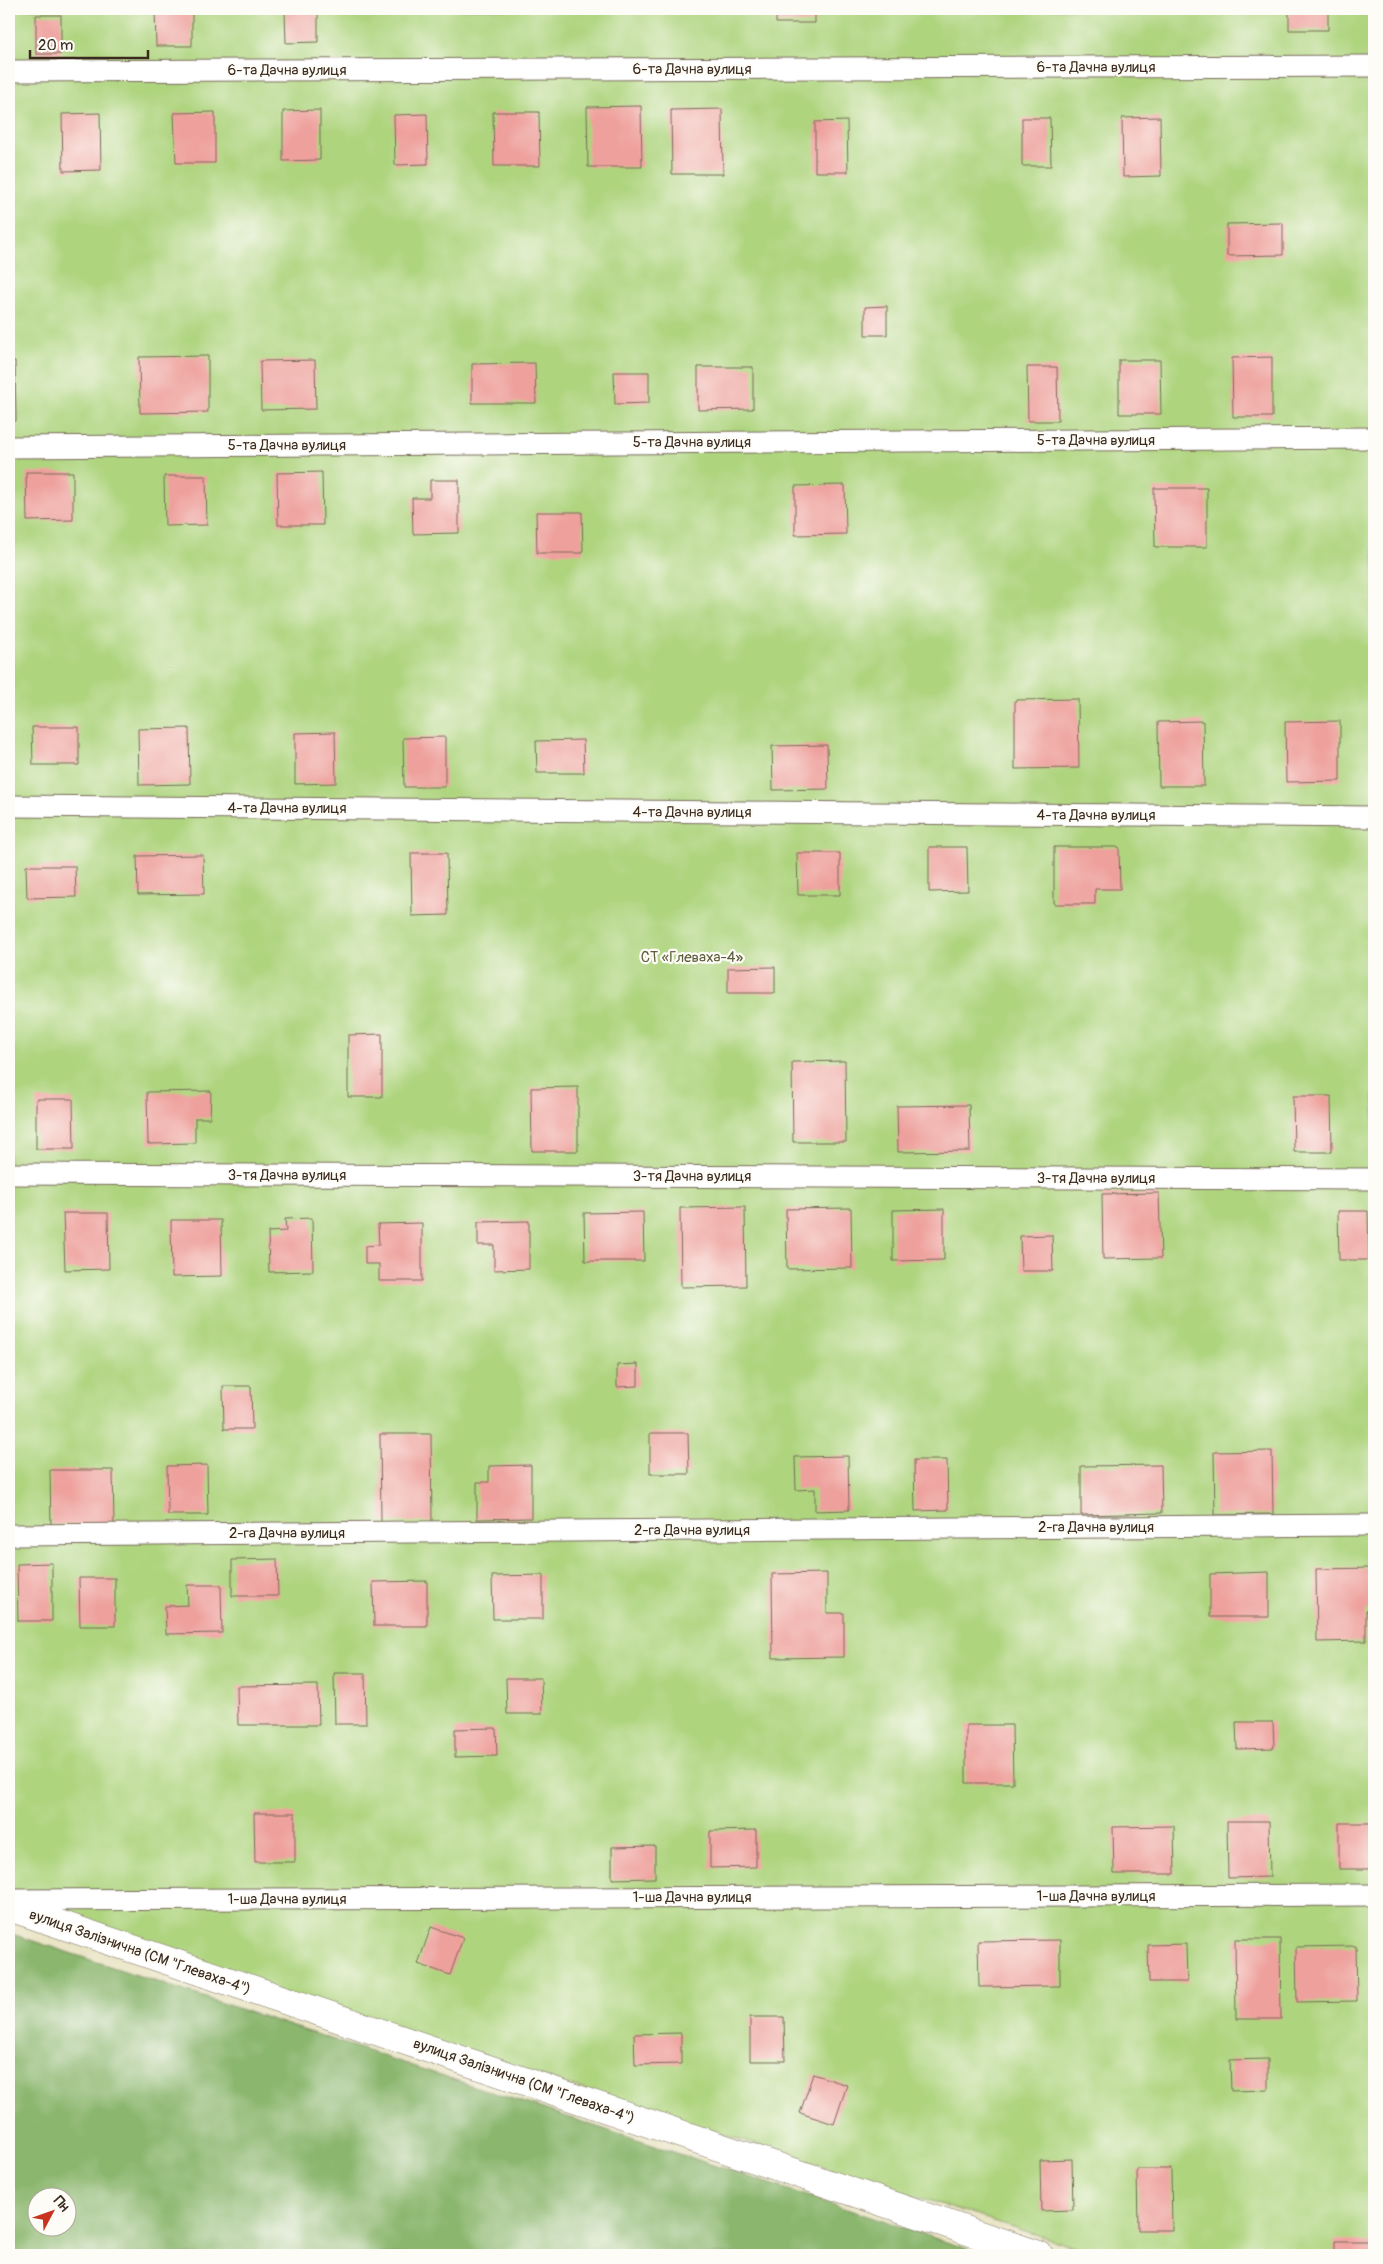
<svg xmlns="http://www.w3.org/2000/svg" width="1383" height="2264" viewBox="0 0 1383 2264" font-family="Pangolin,sans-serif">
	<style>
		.green { fill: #aed47e; stroke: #747f4e }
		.forest { fill: #8ab66d; stroke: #627046; fill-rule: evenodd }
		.building { fill: #eea09c }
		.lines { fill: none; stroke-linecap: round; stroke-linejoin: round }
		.lane-casing { stroke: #786b59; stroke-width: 23 }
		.street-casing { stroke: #786b59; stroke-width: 29 }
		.lane { stroke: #fff; stroke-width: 21 }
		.street { stroke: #fff; stroke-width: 28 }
		.labels { text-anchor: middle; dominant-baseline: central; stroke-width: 4.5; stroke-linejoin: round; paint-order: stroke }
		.street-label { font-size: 15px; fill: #3b2a1e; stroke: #fdfcf7 }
		.park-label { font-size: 15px; fill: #5e5d3b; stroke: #fdfcf7 }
	</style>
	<rect width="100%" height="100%" fill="#fdfcf7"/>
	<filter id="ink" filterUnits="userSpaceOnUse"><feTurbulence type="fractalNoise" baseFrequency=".02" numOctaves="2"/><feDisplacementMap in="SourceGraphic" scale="10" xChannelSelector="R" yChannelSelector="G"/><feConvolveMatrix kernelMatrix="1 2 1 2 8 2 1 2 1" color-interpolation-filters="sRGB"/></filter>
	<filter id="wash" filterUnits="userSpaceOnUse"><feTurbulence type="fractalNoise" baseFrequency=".0096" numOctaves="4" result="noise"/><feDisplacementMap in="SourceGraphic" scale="20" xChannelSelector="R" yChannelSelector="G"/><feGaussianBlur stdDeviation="1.12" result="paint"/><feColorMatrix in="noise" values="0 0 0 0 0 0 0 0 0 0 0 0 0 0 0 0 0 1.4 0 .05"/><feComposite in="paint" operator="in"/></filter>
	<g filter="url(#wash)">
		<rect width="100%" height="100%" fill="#eae5c6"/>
		<path class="green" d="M9,9h1365v2246h-274l-1091,-349z"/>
		<path class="forest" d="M9,1933l974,321 5,1h-979zM38,2196h30v30h-30z"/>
		<g id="blocks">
			<path class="building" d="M155,9h37v37h-36z
				M776,9h39v14h-39z
				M1289,9h39v21h-39z
				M318,11v31l-32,1 -1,-31z
				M36,15h25v39h-25z
				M641,106l1,61h-54l-1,-60z
				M722,109l1,65h-51l-1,-64z
				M320,110v50l-37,1v-50z
				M215,112v51h-39l-2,-50z
				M493,112h46l1,54h-46z
				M100,113l1,57 -38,1 -1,-57z
				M427,114l1,50 -33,1 -1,-50z
				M1160,117l1,59 -38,1 -1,-59z
				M1022,118h28l1,48h-29z
				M847,121l1,51h-33v-50z
				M1283,223v32l-56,1v-32z
				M887,306v29h-22v-28z
				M208,356v56l-68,1 -1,-56z
				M1272,357v60h-39l-1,-59z
				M315,360l1,49 -55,1 -1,-49z
				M1119,360h41l1,54h-42z
				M9,361h6l1,60h-7z
				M535,363l1,40h-64v-39z
				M698,367h55v42l-55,1z
				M1027,367h30l1,54h-30z
				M614,372h35v31l-34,1z
				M26,472h47v48l-46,1z
				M322,472l1,53h-45l-1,-52z
				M164,476h42l1,49 -42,1z
				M430,480h29v53l-46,1 -1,-36h18z
				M845,485l1,49 -51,1v-49z
				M1154,488h53v59h-52z
				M536,512h46l1,41h-46z
				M1078,699l1,69 -64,1v-69z
				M1203,721l1,65h-45l-1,-64z
				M1340,721v60l-54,1 -1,-60z
				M32,727h47v38h-46z
				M189,728l1,56 -51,1 -1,-56z
				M335,732l1,51 -41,1v-51z
				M445,737v50h-41l-1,-49z
				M583,740l1,33h-47l-1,-32z
				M827,745l1,44 -55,1 -1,-44z
				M929,847h38l1,44 -39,1z
				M1054,847h65l1,42h-25v15h-41z
				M411,853h36l1,62 -36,1z
				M797,853h43v42h-42z
				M203,855l1,39 -66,1 -1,-39z
				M26,866h49l1,31 -49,1z
				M775,967v26h-47v-25z
				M382,1034v63h-34v-62z
				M845,1061l1,81h-53l-1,-80z
				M578,1087v64h-46l-1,-63z
				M211,1091l-1,27h-15v25l-47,1 -1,-52z
				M1293,1096h38l1,56h-38z
				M36,1099h37l1,50h-38z
				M969,1105l1,46 -72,1 -1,-46z
				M1159,1193l2,65 -58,1 -1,-65z
				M745,1207l1,79 -65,1 -1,-79z
				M851,1208l1,60 -65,1 -1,-60z
				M944,1209v51l-51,1v-51z
				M1338,1211h30l1,49h-30z
				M643,1212l1,49h-59l-1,-48z
				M63,1213h45l1,56 -44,1z
				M312,1218l1,53 -44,1 -1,-40 18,-1 -1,-12z
				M171,1220h50l1,56 -50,1z
				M529,1221v48l-35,1v-25h-16v-23z
				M422,1223v58h-43v-17h-14v-18l14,-1 -1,-21z
				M1052,1235l1,36h-32l-1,-35z
				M638,1364v22l-21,1v-22z
				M223,1386h28l1,43h-28z
				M650,1433h38l1,41h-39z
				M380,1434h51l1,88h-51z
				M1272,1451l1,63 -58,1 -1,-63z
				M848,1456l1,54 -34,1v-22l-19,1 -1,-33z
				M914,1460h33l1,50 -33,1z
				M207,1465l1,50h-40l-1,-49z
				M531,1465v53l-54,1v-37h12v-16z
				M1161,1465l1,48 -81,2v-49z
				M50,1470h63l1,55h-63z
				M277,1559l1,37h-46v-36z
				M52,1563v58h-34l-1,-57z
				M1374,1568v43h-8v30l-49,1 -1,-73z
				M1269,1572v45h-59v-43z
				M827,1573v40h17v44l-71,1 -1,-84z
				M543,1575v44h-50l-1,-43z
				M79,1578h36v48h-35z
				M427,1581v45h-53l-1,-44z
				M187,1585h34l1,48 -56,1 -1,-28 23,-1z
				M334,1673h31l1,51h-31z
				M506,1678h35l1,36h-35z
				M318,1685l1,40h-81l-1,-39z
				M1236,1722h37l1,26 -37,1z
				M966,1725h46l1,58h-47z
				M496,1728l1,28 -42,1v-28z
				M254,1813h41v49h-40z
				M1227,1821h42l1,56 -42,1z
				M1339,1823h35v46h-35z
				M1174,1826l1,48h-61l-1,-47z
				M756,1830v37l-46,1v-37z
				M655,1846v32l-43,1v-32z
				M431,1927l32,11 -13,37 -32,-11z
				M1235,1939h45l1,80h-45z
				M1060,1940v46l-81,1 -1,-46z
				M1186,1944l1,38h-38l-1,-37z
				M1356,1946l1,55 -60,1 -1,-55z
				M750,2017h34l1,44h-35z
				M681,2033v31l-46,1 -1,-31z
				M1268,2059v31l-37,1 -1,-31z
				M813,2074l34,11 -13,39 -34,-11z
				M1072,2159l1,51 -32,1 -1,-51z
				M1137,2169h34l1,61h-34z
				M1335,2241h39v14h-39z"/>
		</g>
	</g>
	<g filter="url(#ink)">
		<use href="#blocks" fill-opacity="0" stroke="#786b59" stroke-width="1"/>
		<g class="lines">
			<defs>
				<path id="lane" d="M9,71l1365,-5
					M9,447l1365,-9
					M9,806l1365,11
					M9,1174l1365,5
					M9,1535l1365,-10
					M9,1900l1365,-5"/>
				<path id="street" d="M9,1907l1030,348"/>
			</defs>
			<use href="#lane" class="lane-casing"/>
			<use href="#street" class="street-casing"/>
			<use href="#lane" class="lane"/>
			<use href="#street" class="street"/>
		</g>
	</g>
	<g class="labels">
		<g class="street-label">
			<text x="1096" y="67">6-та Дачна вулиця</text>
			<text x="692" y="69">6-та Дачна вулиця</text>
			<text x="287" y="70">6-та Дачна вулиця</text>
			<text x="1096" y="440">5-та Дачна вулиця</text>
			<text x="692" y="442">5-та Дачна вулиця</text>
			<text x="287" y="445">5-та Дачна вулиця</text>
			<text x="287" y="808">4-та Дачна вулиця</text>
			<text x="692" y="812">4-та Дачна вулиця</text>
			<text x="1096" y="815">4-та Дачна вулиця</text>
			<text x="287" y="1175">3-тя Дачна вулиця</text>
			<text x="692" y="1176">3-тя Дачна вулиця</text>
			<text x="1096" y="1178">3-тя Дачна вулиця</text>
			<text x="1096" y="1527">2-га Дачна вулиця</text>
			<text x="692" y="1530">2-га Дачна вулиця</text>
			<text x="287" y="1533">2-га Дачна вулиця</text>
			<text x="1096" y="1896">1-ша Дачна вулиця</text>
			<text x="692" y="1897">1-ша Дачна вулиця</text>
			<text x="287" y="1899">1-ша Дачна вулиця</text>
			<text transform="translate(140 1952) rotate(19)">вулиця Залізнична (СМ "Глеваха-4")</text>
			<text transform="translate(524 2081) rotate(19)">вулиця Залізнична (СМ "Глеваха-4")</text>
		</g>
		<g class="park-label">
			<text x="692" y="957">СТ «Глеваха-4»</text>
		</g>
	</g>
	<rect width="1383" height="2264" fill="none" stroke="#fdfcf7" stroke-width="30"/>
	<g transform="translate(52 2212) rotate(49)"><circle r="24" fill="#fdfcf7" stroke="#afa8a0"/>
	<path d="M0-4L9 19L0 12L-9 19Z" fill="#c8321e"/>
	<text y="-8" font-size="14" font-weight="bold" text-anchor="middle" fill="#3b2a1e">Пн</text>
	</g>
	<path d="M30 50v8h118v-8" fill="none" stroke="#3b2a1e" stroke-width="2.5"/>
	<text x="38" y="50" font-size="15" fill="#3b2a1e" stroke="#fdfcf7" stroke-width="4" paint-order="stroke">20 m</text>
</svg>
